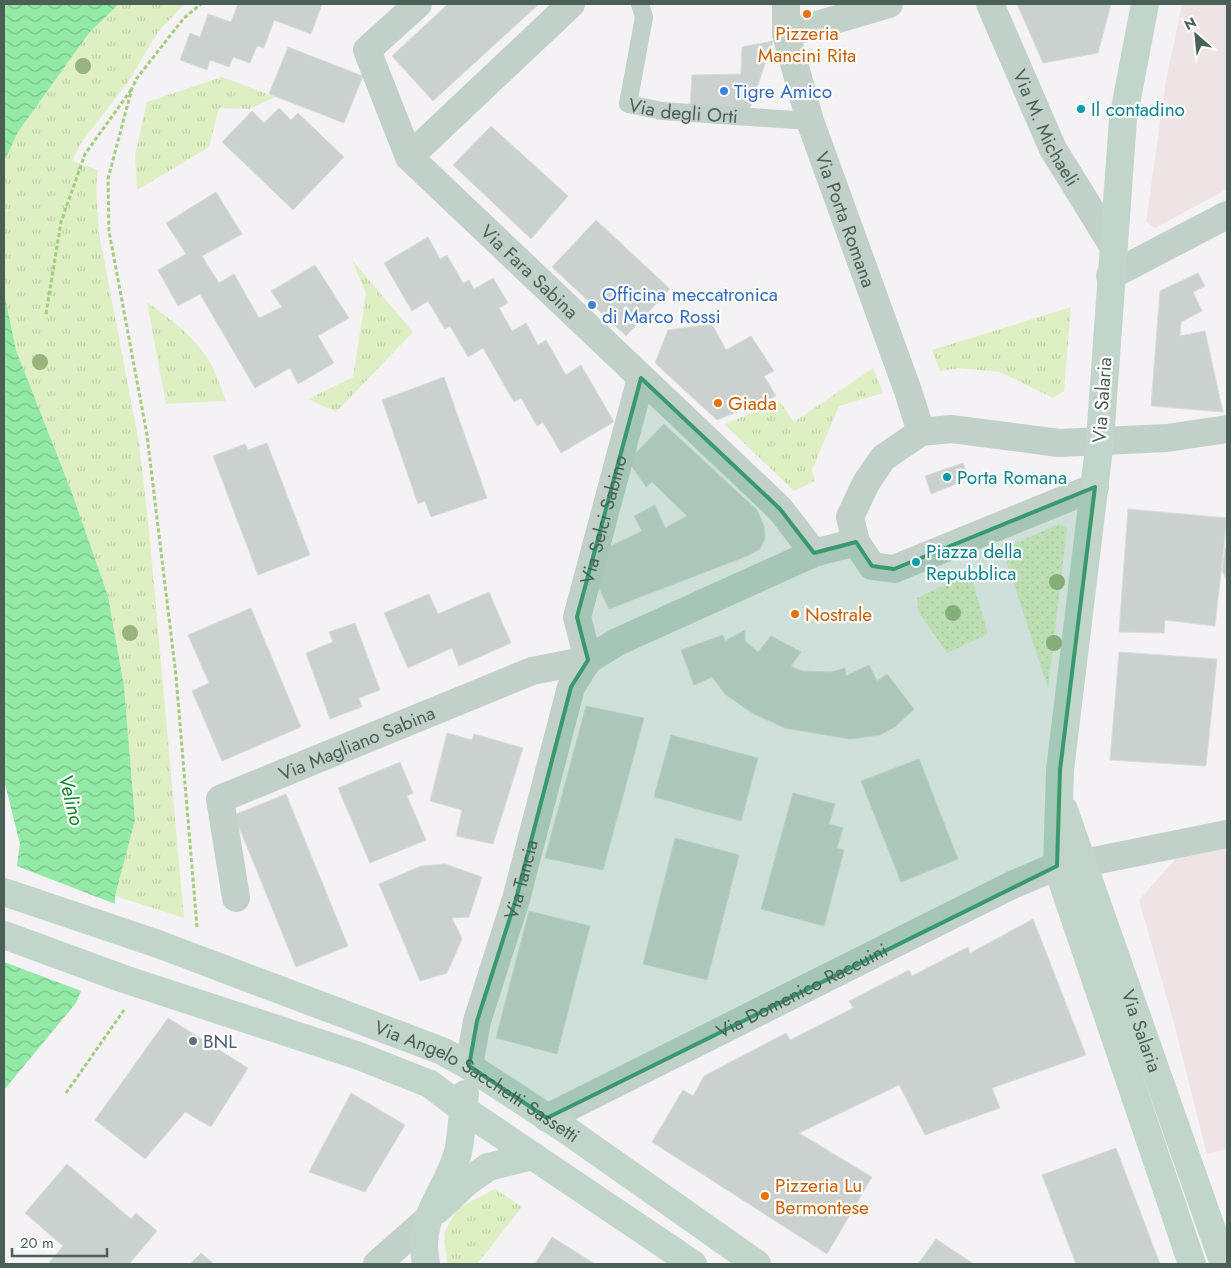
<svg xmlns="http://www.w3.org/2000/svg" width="1231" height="1268" viewBox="0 0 1231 1268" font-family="Jost,sans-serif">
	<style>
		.commercial { fill: #eee3e5 }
		.grass { fill: url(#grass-tufts) }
		.garden { fill: url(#garden-dots) }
		.water { fill: url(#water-waves) }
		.pier { fill: #f4f2f4 }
		.building { fill: #cad1ce; stroke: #d7dddb }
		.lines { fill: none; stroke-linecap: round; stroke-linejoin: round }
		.path { stroke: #a3cc7d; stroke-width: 3; stroke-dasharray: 4 2.5; stroke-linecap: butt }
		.service { stroke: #c1d0c8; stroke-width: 18 }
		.minor { stroke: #c1d0c8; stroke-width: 28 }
		.tertiary { stroke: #c1d0c8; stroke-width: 28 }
		.secondary { stroke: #c1d5cb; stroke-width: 28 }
		.tree { fill: #98b37d }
		.marked { fill: #38996f; fill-opacity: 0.2; stroke: #38996f; stroke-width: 4; stroke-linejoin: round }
		.food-dot { fill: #e8710a; stroke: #fff; stroke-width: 2 }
		.shop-dot { fill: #3f7fe0; stroke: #fff; stroke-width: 2 }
		.culture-dot { fill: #0f9aa8; stroke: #fff; stroke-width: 2 }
		.service-dot { fill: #5c6f8a; stroke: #fff; stroke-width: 2 }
		.labels { text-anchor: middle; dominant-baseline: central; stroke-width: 4.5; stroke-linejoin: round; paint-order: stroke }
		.food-label { font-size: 19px; fill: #c56008; stroke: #fff; text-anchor: start }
		.shop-label { font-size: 19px; fill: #366cbe; stroke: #fff; text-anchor: start }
		.street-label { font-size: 19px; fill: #4a5f55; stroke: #fff }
		.culture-label { font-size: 19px; fill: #0d838f; stroke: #fff; text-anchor: start }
		.service-label { font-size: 19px; fill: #4e5e75; stroke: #fff; text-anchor: start }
		.water-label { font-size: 20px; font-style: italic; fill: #12842a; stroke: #fff }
	</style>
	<defs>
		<pattern id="grass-tufts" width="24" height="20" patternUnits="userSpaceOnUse" patternTransform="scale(1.25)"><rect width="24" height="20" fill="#deefc4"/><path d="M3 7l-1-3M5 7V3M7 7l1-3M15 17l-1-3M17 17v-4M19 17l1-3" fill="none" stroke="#c0cfaa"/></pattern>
		<pattern id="garden-dots" width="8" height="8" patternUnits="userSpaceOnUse" patternTransform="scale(1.25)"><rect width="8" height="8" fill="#deefc4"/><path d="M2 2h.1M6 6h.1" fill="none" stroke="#c0cfaa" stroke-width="1.8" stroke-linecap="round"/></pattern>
		<pattern id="water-waves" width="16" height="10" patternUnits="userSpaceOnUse" patternTransform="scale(1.25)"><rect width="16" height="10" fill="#93eaa6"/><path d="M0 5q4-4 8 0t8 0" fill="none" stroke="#7ac18a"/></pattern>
	</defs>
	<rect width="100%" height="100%" fill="#f4f2f4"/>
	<path class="commercial" d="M1182,4h45v185l-72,39 -9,-6 20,-141z
		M1227,844v305l-20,5 -33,-131 -35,-123 42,-47z"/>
	<path class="grass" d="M119,4h65l-26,28 -30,50 -47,61 -9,18 26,9 -2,16 3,47 40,210 10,87 35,388 -69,-22 20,-77 -11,-133 -16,-90 -36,-103 -56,-143 -12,-57v-131l14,-30 71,-99z
		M222,77l53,20 -26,12 -30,-1 -10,39 -72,43 -2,-35 12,-53z
		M352,260l61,72 -77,80 -28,-13 45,-22 13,-83z
		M147,302c25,18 52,38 66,66 5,11 9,22 13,33l-60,3z
		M1071,307l-7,84 -11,7 -53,-26 -40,-4 -20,3 -8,-21z
		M873,368l10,25 -44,13 -27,64 3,11 -21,10 -70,-67 56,-22 14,20z
		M495,1189l27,18 -45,57h-30l-3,-31 14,-25z"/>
	<path class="garden" d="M1059,524l8,4 -19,160 -43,-131v-9z
		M963,576l9,3 16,55 -41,19 -29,-42 -1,-13z"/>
	<path class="water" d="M4,4h115l-30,29 -71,99 -14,30z
		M4,293l12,57 56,143 36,103 16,90 11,134 -20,76v11l-39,96 -72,87v-162l12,-56 4,-28 -16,-64z"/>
	<path class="pier" d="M14,865l104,40 -34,87 -80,-30v-46z"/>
	<path class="building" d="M238,4h84l-11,30 -37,-14 -10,28 -7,-2 -7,17 -17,-6 -4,10 -19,-7 -3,10 -27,-10 10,-27 10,4 8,-23 23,8z
		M448,4h91l-106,97 -41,-45z
		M1017,4h94l-13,49 -55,10z
		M773,41l-24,70 -59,-3 2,-33 49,-1 1,-27z
		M288,47l75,29 -19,47 -75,-29z
		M279,108l12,12 7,-7 46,44 -51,53 -71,-68 30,-31 12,12z
		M491,126l77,70 -37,43 -78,-74z
		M216,192l26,42 -40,22 17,27 15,-9 25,44 23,-11 -11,-16 44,-26 34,53 -31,18 16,27 -36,21 -8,-16 -35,20 -55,-94 -22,12 -20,-36 28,-16 -20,-31z
		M596,220l74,69 -44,47 -74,-69z
		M428,237l12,22 7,-4 16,28 6,-3 5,9 19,-11 15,25 -9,5 13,23 14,-8 12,22 8,-5 20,35 15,-10 33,57 -53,31 -18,-31 -6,4 -16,-28 -7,4 -31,-54 -15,9 -18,-31 -5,3 -17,-28 -16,10 -28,-48z
		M1198,273l7,13 -12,6 9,19 -21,11 -1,14 25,-5 18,81 -72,-6 9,-115z
		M712,324l14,26 25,-14 23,35 -10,5 12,20 -59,24 -62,-57 13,-33z
		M444,377l43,121 -56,19 -6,-16 -7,3 -36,-104z
		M664,424l93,86 7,16 1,12 -5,11 -13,7 -138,53 -10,-21 8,-40 35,-17 -8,-15 21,-11 10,23 22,-12 -35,-34 -6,5 -18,-26z
		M267,443l43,112 -52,20 -45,-119 32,-12 3,6z
		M963,463l6,16 -38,15 -6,-18z
		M1128,509l99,9 -12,108 -50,-6 -1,13 -45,-1z
		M1227,547v33l-5,-9 3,-23z
		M489,592l22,51 -52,23 -7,-18 -44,20 -24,-55 45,-19 9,20z
		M251,608l50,119 -79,34 -30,-70 17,-8 -21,-48z
		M355,623l25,67 -21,8 3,9 -32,12 -24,-66 27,-11 -4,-10z
		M745,630v11l13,11 13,-16 30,16 -10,14 11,5 30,1 13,-4 1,8 23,-11 8,16 10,-7 27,35 -18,17 -16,9 -30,4 -65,-11 -31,-14 -28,-19 -14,-18 -18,8 -13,-35 42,-15 2,6z
		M1119,652l98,7 -11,107 -96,-6z
		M586,706l58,12 -41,152 -58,-12z
		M447,733l25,7 2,-6 49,14 -30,96 -37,-8 6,-26 -32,-9z
		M671,735l87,23 -17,63 -87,-24z
		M919,759l39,100 -57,23 -40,-101z
		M400,762l13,31 -6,3 19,44 -56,23 -32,-75z
		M793,793l42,11 -6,20 14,4 -6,20 7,2 -20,76 -63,-17z
		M286,794l62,152 -52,21 -62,-152z
		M675,838l64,17 -32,125 -64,-16z
		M445,864l37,13 -13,40 -17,1 10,21 -15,34 -27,8 -41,-97 42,-18z
		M529,911l61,15 -33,128 -61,-16z
		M1033,919l53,136 -94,33 8,20 -75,27 -26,-50 -100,48 73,44 -45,77 -175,-112 31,-52 10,6 11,-20 82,-43 4,7 63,-32 -4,-7 60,-31 3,6 56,-29 2,6z
		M168,1018l80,50 -37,59 -26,-15 -40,47 -50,-39z
		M351,1093l54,32 -40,67 -56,-20z
		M1116,1148l44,116h-84l-34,-89z
		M67,1164l64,55 5,-6 21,18 -28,33h-81l15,-18 -38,-33z
		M552,1237l43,27h-60z
		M936,1239l38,25h-56z
		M201,1253l13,11h-24z"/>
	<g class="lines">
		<path class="path" d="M46,314l15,-92 24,-68 46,-64
			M197,927l-21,-251 -29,-241 -38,-204 -1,-52 24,-91 5,-10 47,-60 17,-14
			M66,1093l58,-83"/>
		<path class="service" id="s1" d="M640,4l4,13 -16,87 34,7 148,10"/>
		<g class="minor">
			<path id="s2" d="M418,4l-51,46 42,107 371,352 34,44"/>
			<path id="s3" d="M786,4v30l24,87 98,270 13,41"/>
			<path id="s4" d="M990,4l63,145 60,97"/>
			<path d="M786,34l103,-30"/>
			<path d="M409,157l162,-153"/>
			<path d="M1110,276l117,-61"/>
			<path d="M1095,487l-201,82 -22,-3 -16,-24 -6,-25 16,-34 17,-25 38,-26 30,-3 108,14 108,-5 60,-9"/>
			<path d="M1084,863l143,-29"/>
			<path id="s5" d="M236,898l-16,-99 312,-128 56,-11 -11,-43 64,-239"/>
			<path id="s6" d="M469,1066l8,-45 39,-122 55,-212 17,-27 29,-18 197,-89 42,-11"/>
			<path id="s7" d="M547,1118l465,-233 45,-19"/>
		</g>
		<path class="tertiary" d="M377,1264l50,-44"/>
		<g class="secondary">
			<path d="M1145,4l-22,115 -23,321 -40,330 -3,96 135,398"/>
			<path id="s8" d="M1064,810l160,454"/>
			<path id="s9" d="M4,892l154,52 284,107 27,15 99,65 189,133"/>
			<path d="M4,935l120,44 235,77 71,28 33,25 230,155"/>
			<path d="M437,1210l30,-28 21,-15 45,-11"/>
			<path d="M426,1264c-10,-49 21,-71 32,-112 4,-18 4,-39 7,-58"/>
		</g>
	</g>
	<g class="tree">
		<circle cx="83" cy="66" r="8"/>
		<circle cx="40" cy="362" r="8"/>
		<circle cx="1057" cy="582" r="8"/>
		<circle cx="953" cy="613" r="8"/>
		<circle cx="130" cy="633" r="8"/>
		<circle cx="1054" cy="643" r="8"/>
	</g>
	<path class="marked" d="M641,378l139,131 34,44 42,-11 16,24 22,3 201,-82 -35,283 -3,96 -510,252 -78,-52 8,-45 39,-122 55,-212 17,-27 -11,-43z"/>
	<g class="food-dot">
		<circle cx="807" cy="14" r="5"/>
		<circle cx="718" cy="403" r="5"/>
		<circle cx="795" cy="614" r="5"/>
		<circle cx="765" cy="1196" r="5"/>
	</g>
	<g class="shop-dot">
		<circle cx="724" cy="91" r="5"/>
		<circle cx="592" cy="305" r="5"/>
	</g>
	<g class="culture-dot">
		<circle cx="1081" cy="109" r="5"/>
		<circle cx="947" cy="477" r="5"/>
		<circle cx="916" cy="562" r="5"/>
	</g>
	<circle class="service-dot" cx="193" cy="1041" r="5"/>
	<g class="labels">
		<g class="food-label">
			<text x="807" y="33" text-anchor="middle">Pizzeria<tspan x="807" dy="22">Mancini Rita</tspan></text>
			<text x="728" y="403">Giada</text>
			<text x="805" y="614">Nostrale</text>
			<text x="775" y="1185">Pizzeria Lu<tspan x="775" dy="22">Bermontese</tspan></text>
		</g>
		<g class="shop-label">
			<text x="734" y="91">Tigre Amico</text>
			<text x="602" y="294">Officina meccatronica<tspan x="602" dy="22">di Marco Rossi</tspan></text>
		</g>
		<g class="street-label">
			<text stroke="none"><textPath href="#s1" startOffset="158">Via degli Orti</textPath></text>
			<text stroke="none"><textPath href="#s4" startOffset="136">Via M. Michaeli</textPath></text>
			<text stroke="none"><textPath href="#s3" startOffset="225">Via Porta Romana</textPath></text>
			<text stroke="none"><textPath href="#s2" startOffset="350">Via Fara Sabina</textPath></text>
			<text transform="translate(1102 400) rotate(-86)">Via Salaria</text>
			<text stroke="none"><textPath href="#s5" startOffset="640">Via Selci Sabino</textPath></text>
			<text stroke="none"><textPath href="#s5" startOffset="248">Via Magliano Sabina</textPath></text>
			<text stroke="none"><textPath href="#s6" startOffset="194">Via Tancia</textPath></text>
			<text stroke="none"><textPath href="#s7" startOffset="285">Via Domenico Raccuini</textPath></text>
			<text stroke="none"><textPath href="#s8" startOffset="234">Via Salaria</textPath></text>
			<text stroke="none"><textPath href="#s9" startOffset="511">Via Angelo Sacchetti Sassetti</textPath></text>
		</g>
		<g class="culture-label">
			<text x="1091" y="109">Il contadino</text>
			<text x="957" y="477">Porta Romana</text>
			<text x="926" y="551">Piazza della<tspan x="926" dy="22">Repubblica</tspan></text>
		</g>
		<g class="service-label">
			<text x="203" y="1041">BNL</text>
		</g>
		<g class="water-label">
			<text transform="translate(71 800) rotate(76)">Velino</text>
		</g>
	</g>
	<rect width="1231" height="1268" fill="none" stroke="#4a5f55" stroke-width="10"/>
	<g transform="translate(1196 35) rotate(333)" stroke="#ffffff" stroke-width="4" paint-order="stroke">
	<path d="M0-4L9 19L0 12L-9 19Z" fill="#4a5f55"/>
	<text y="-8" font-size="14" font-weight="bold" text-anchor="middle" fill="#4a5f55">N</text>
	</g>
	<path d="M12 1248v8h95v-8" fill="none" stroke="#4a5f55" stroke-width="2.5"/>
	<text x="20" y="1248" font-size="15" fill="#4a5f55" stroke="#ffffff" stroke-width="4" paint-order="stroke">20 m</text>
</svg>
